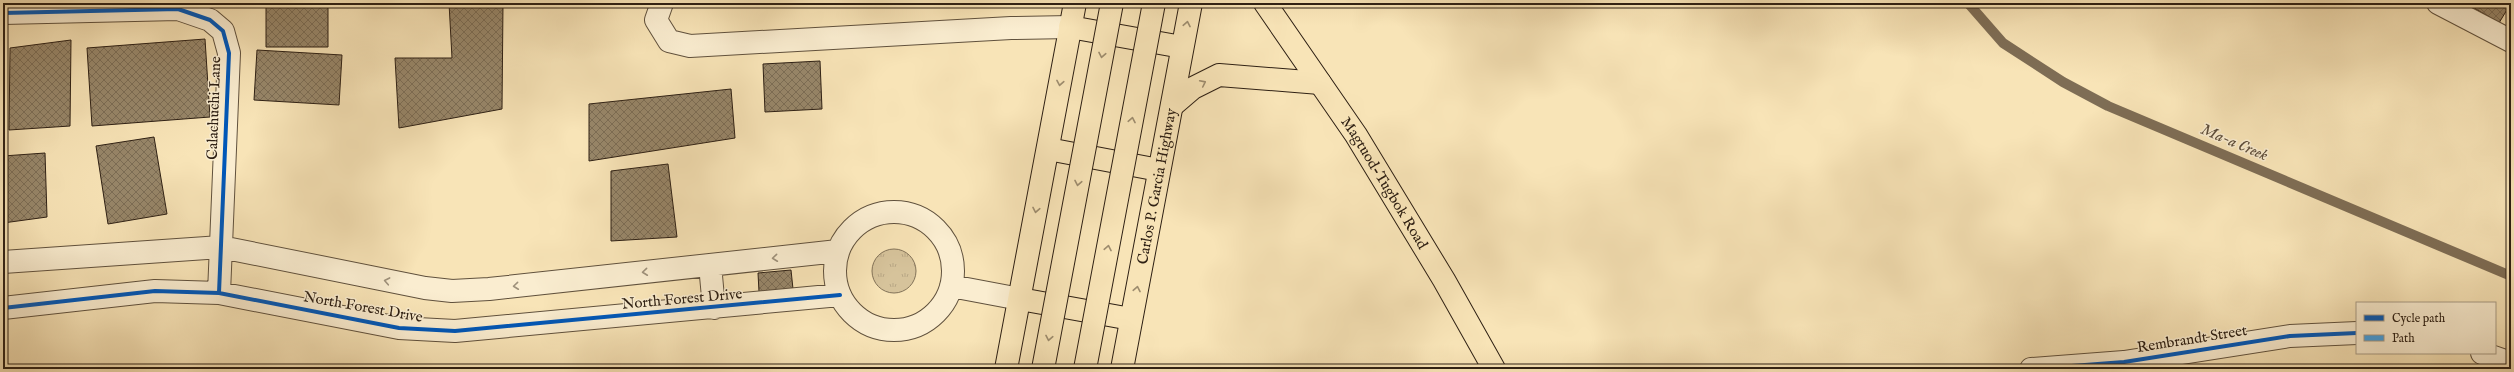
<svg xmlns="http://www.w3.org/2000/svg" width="2514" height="372" viewBox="0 0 2514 372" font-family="'IM FELL English',serif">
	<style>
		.grass { fill: url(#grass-tufts); stroke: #827258 }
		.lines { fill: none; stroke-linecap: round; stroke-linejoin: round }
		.stream { stroke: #7e6d55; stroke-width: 10 }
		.building { fill: url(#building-cross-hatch); stroke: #2e2014 }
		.minor-casing { stroke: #60513d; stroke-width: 24 }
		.major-casing { stroke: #2e2014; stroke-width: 24 }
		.highway-casing { stroke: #2e2014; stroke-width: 24 }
		.minor { stroke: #faedd0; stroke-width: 22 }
		.major { stroke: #f8e4b7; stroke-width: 22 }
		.highway { stroke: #f8e4b7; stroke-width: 22 }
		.highway-bridge-casing { stroke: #2e2014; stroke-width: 24; stroke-linecap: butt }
		.highway-bridge { stroke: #f8e4b7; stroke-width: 22 }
		.quiet { stroke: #3ea2ea; stroke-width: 3; stroke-dasharray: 6 3; stroke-linecap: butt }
		.cycleway-casing { stroke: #faedd0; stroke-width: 6 }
		.cycleway { stroke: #0057b8; stroke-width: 4 }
		.oneway { stroke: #9d8c6e }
		.oneway2 { stroke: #9e917b }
		.labels { text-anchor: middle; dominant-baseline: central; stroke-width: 3; stroke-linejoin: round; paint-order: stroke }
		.street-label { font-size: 15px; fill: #2e2014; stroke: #faedd0 }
		.water-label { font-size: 16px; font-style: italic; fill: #5d4d3a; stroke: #faedd0 }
	</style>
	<defs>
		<pattern id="grass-tufts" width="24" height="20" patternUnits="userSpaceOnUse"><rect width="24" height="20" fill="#d6c39b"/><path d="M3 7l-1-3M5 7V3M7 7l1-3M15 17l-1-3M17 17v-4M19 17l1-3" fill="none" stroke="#b8a785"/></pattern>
		<pattern id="building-cross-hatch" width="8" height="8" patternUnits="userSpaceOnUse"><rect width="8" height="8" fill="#978669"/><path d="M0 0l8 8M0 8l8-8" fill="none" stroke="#7c6d55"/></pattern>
	</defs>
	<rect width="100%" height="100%" fill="#f8e4b7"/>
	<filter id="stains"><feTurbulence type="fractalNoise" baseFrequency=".005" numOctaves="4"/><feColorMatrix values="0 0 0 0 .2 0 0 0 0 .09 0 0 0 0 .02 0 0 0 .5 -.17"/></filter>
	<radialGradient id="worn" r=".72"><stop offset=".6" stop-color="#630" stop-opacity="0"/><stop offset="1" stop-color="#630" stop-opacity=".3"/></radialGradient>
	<path class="grass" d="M872 271a22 22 0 1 1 44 0a22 22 0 1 1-44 0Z"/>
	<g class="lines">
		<path class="stream" d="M1968,3l35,40 60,39 45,24 403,170"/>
	</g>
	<path class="building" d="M289,3h39v44h-62v-40h23z
		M449,3h54l-1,106 -103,19 -4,-70h57z
		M2466,3h45v7l-3,-2 -9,15z
		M205,39l5,78 -118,9 -5,-78z
		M71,40l-1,86 -61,4 1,-82z
		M257,50l85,5 -3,50 -85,-5z
		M820,61l2,48 -57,3 -2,-48z
		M731,89l4,49 -146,23v-57z
		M154,137l13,77 -59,10 -12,-78z
		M45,153l2,64 -44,6v-67z
		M668,164l9,73 -66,4v-70z
		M791,270l2,19 -34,3 -1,-19z"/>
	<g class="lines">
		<defs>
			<path id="minor" d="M662,3l-6,17 13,21 21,5 321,-18 59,-1
				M2438,3l73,38
				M3,13l175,-4 32,11 13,11 6,22 -10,240
				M835 271a59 59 0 1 1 118 0a59 59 0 1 1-118 0Z
				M3,262l218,-15 204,41 27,3 37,-2 349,-38
				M710,265l4,43
				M951,286l69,13
				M3,308l152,-17 64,2 180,35 56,3 385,-36
				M2482,353l29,10
				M2031,369l93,-7 166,-26 67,-3"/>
			<g id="major">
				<path id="s1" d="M1265,3l91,132 88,145 50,89"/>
			</g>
			<g id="highway">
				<path d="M1070,27l112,20"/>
				<path d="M1172,106l21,-18 26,-13 101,8"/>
				<path d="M1048,149l111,21"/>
				<path d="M1020,299l111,20"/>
				<path d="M1006,369l69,-366"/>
				<path id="s2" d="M1122,369l69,-366"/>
			</g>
		</defs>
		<use href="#minor" class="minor-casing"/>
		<use href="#major" class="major-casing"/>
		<use href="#highway" class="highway-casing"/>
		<use href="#minor" class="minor"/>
		<use href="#major" class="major"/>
		<use href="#highway" class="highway"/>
		<defs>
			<path id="highway-bridge" d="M1043,369l69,-366
				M1085,369l69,-366"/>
		</defs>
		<use href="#highway-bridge" class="highway-bridge-casing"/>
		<use href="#highway-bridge" class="highway-bridge"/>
		<path class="quiet" d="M1422,368l1,1"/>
		<defs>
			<path id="cycleway" d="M3,13l175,-4 32,11 13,11 6,22 -10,240
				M3,308l152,-17 64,2 180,35 56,3 385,-36
				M2031,369l93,-7 166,-26 67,-3"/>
		</defs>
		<use href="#cycleway" class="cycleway-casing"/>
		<use href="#cycleway" class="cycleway"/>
	</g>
	<defs><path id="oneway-chevron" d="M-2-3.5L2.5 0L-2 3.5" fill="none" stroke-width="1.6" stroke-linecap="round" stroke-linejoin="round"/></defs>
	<g class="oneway">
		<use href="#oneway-chevron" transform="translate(1187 24) rotate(-79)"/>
		<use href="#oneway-chevron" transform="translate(1102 55) rotate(101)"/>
		<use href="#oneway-chevron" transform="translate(1060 83) rotate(100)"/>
		<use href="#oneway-chevron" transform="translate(1203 83) rotate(-26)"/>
		<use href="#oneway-chevron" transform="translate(1132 120) rotate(-79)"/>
		<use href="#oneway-chevron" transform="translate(1078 183) rotate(101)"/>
		<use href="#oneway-chevron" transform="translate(1036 210) rotate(101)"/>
		<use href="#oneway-chevron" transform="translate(1108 248) rotate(-79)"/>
		<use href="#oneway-chevron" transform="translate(1137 289) rotate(-79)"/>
		<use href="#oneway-chevron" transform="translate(1049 338) rotate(101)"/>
	</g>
	<g class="oneway2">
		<use href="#oneway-chevron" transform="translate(775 258) rotate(174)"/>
		<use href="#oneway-chevron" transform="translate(645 272) rotate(174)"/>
		<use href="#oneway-chevron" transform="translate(387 281) rotate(-169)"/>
		<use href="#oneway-chevron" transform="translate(516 286) rotate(174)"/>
	</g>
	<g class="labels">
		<g class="street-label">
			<text transform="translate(214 108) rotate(-88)">Calachuchi Lane</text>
			<text stroke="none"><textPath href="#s1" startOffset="216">Magtuod-Tugbok Road</textPath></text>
			<text stroke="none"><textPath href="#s2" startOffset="186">Carlos P. Garcia Highway</textPath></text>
			<text transform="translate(682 299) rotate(-5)">North Forest Drive</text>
			<text transform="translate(363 307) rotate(10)">North Forest Drive</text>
			<text transform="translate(2192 339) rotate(-9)">Rembrandt Street</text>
		</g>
		<g class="water-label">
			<text transform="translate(2234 143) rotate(23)">Ma-a Creek</text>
		</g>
	</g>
	<rect width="2514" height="372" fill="none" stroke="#f8e4b7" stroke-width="16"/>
	<rect x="4" y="4" width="2506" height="364" fill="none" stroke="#2e2014" stroke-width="2"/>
	<rect x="8" y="8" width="2498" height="356" fill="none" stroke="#2e2014"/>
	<rect x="2356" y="302" width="140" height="52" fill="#faedd0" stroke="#a89b85"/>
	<rect x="2364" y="315" width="20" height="6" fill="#0057b8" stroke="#a89b85"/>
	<text x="2392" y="322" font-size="12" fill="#2e2014">Cycle path</text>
	<rect x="2364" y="335" width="20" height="6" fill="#3ea2ea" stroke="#a89b85"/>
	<text x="2392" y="342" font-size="12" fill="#2e2014">Path</text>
	<rect width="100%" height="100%" filter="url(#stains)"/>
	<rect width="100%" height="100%" fill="url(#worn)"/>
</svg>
